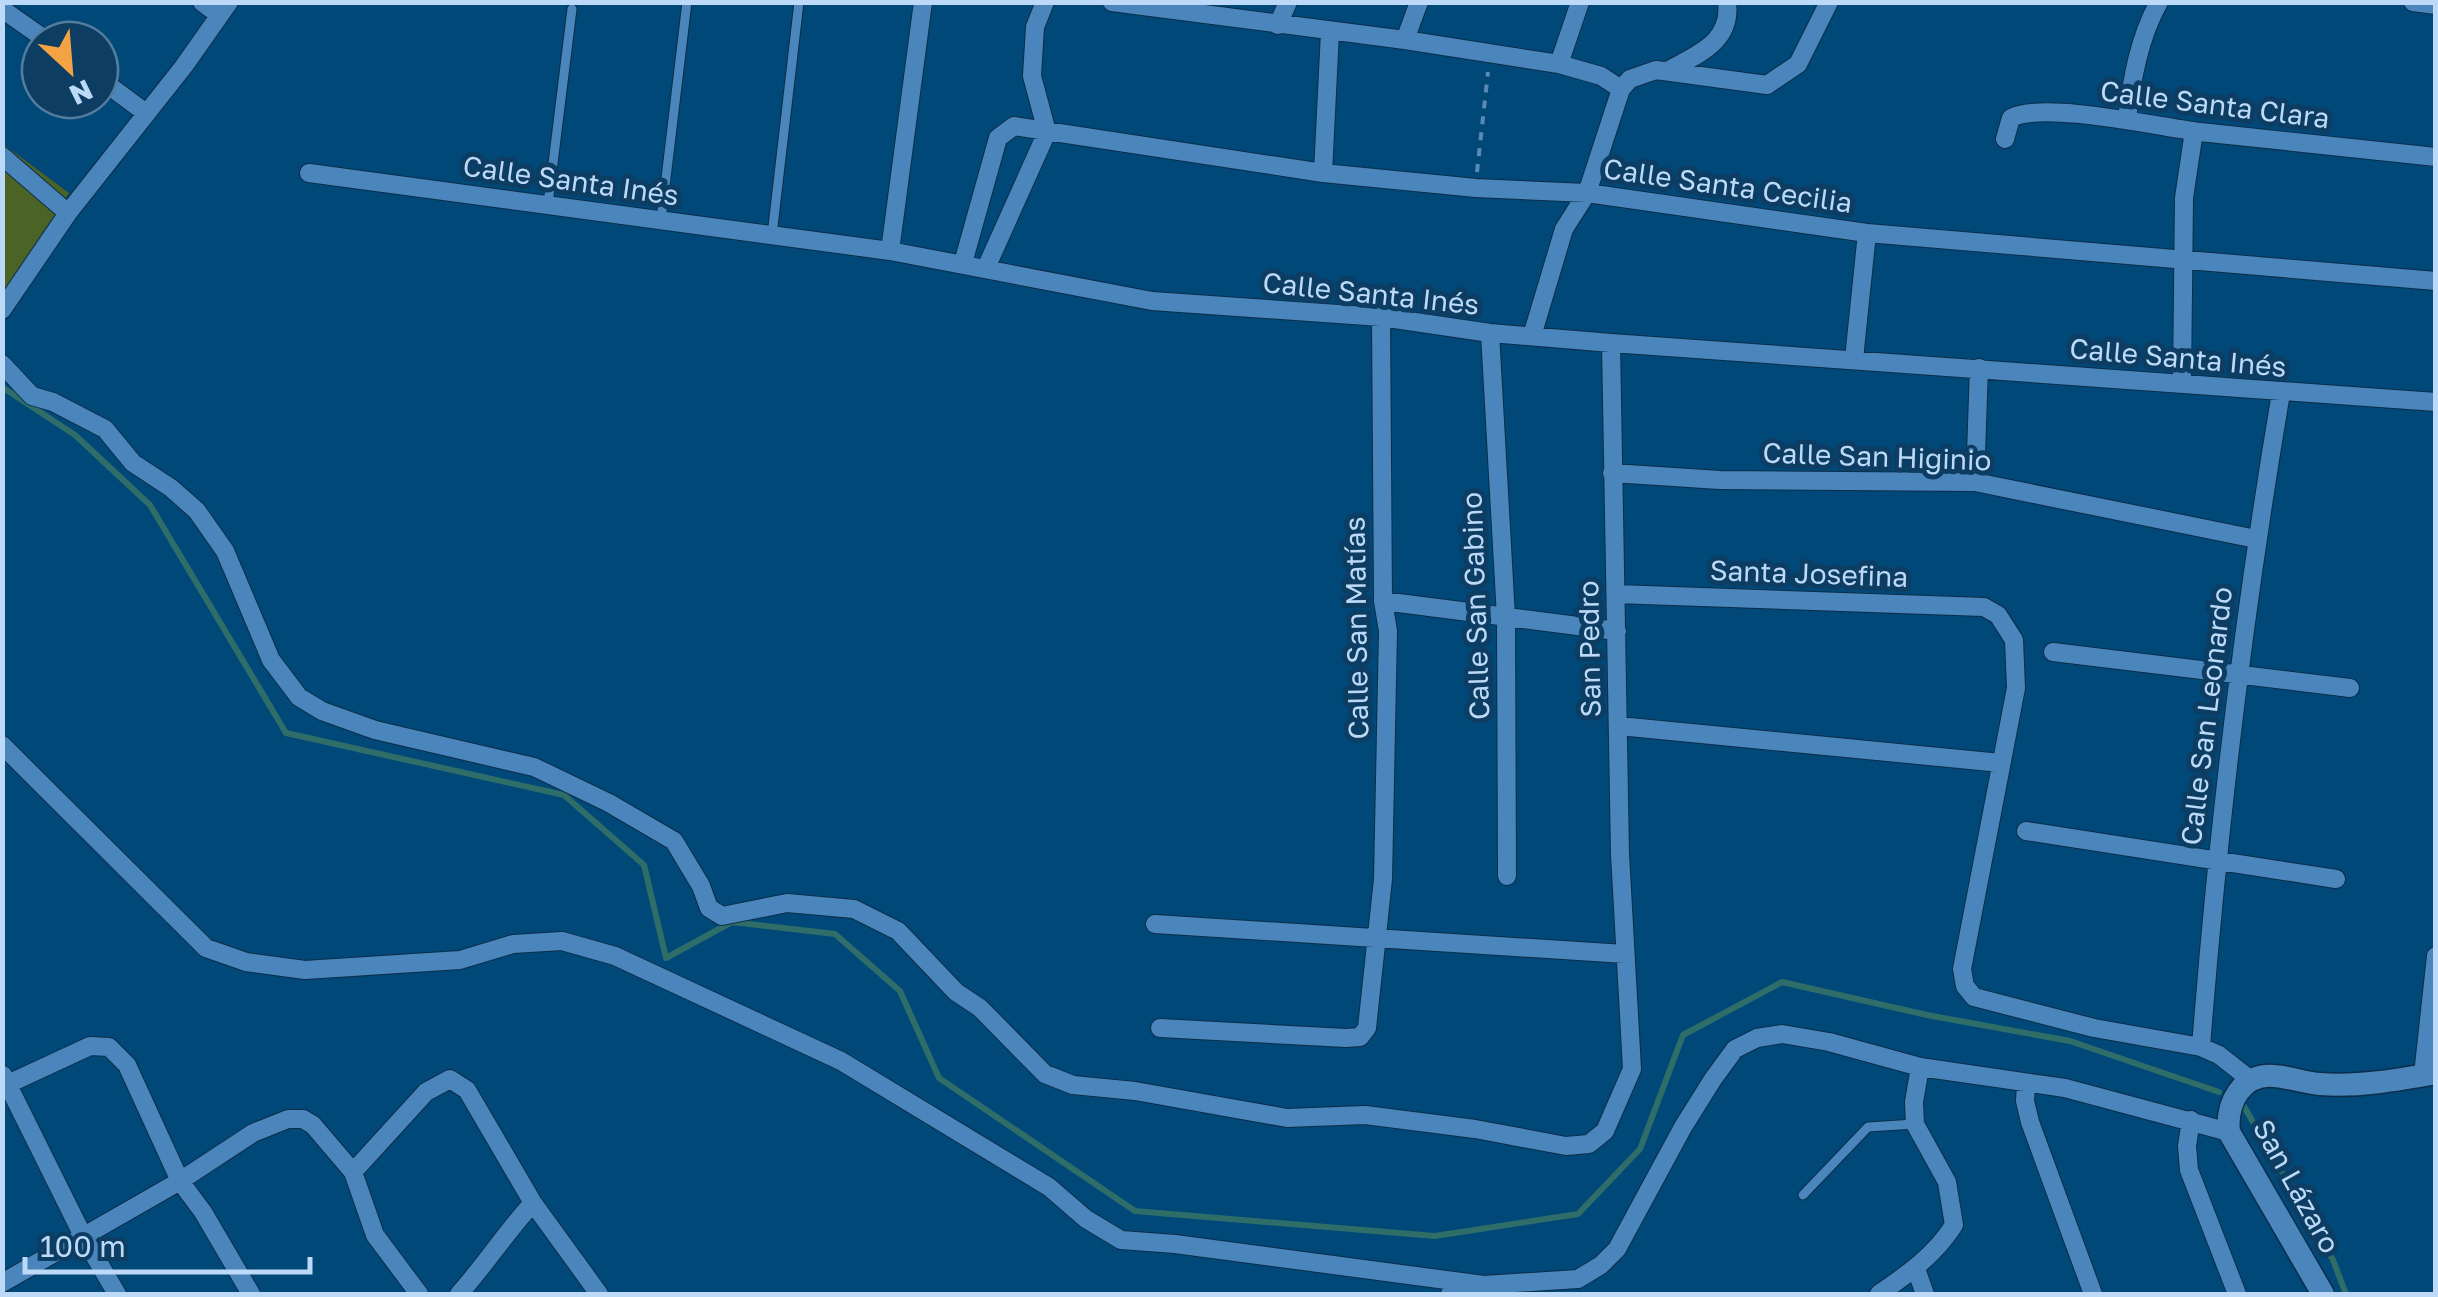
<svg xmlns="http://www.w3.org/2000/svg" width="2438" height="1297" viewBox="0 0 2438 1297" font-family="'Golos Text',sans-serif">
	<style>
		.green { fill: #4c6326 }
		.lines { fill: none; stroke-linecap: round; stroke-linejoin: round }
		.stream { stroke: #2f6e68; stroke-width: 6 }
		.lane-casing { stroke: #0d2d48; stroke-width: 11 }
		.street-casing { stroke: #0d2d48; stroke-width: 20 }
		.secondary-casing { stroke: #0d2d48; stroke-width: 25 }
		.path { stroke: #568bb2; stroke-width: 4; stroke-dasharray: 8 8; stroke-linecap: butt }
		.lane { stroke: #4a86bb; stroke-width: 9 }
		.street { stroke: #4a86bb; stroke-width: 18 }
		.secondary { stroke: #4a86bb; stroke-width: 22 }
		.labels { text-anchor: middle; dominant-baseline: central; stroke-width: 10; stroke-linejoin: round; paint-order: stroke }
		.street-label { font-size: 28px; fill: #bcdaf7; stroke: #0d3d62 }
	</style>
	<rect width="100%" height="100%" fill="#004878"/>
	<path class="green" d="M3,144l66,49 -66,101z"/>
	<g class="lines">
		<path class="stream" d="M2,387l73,48 75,70 136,228 278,62 80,70 22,93 66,-36 103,12 65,57 39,87 196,133 300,25 143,-22 62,-65 43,-114 99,-53 145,33 143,26 149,51
			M2242,1103l91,157 13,34"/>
		<defs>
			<path id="lane" d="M548,204l24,-195
				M661,220l26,-218
				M772,235l27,-233
				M1803,1195l65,-68 47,-3"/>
			<path id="street" d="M202,2l17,13
				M1112,2l293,38 154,24 42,12 20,13 9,-10 26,-9 111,15 31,-21 31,-62
				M2413,2l23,3
				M2,9l44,31
				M1278,25l10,-23
				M1405,40l14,-38
				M1559,64l21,-62
				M1669,70c29,-16 63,-28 58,-68
				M100,79l46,34
				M2127,119c5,-40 12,-81 32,-117
				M2005,139l6,-21c33,-17 148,9 189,14 78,9 157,17 236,25
				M2,156l66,57
				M309,173l581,78 262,50 229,16 109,16 121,10 825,59
				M1323,173l7,-141
				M890,251l33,-249
				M963,263l35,-125 16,-12 309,47 153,15 111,5 280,40 569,48
				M986,268l61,-136 -15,-56 3,-49 10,-25
				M2,310l66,-97 116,-147 45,-64
				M1490,333l16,284 1,259
				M1532,336l32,-107 23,-36 34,-104
				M1854,359l13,-126
				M2,364l30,32 21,6 52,27 28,34 38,25 26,23 28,40 46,109 28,37 23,14 53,19 159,37 75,36 65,38 27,45 8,22 13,8 65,-13 67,6 44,22 58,61 24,16 65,66 28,11 62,6 152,27 78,-3 110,14 91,17 23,-2 16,-13 27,-62 -12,-215 -9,-511
				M2182,383l2,-185 10,-67
				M1612,473l108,7 255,2 281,57
				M1975,482l4,-114
				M1616,594l368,13 14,8 16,25 2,48 -54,281 3,17 9,11 120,31 107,19 18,8 33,26
				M1383,601l234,30
				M2053,652l297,36
				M1619,726l382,37
				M2,745l204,203 40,14 59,8 155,-10 53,-16 49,-3 53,15 226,105 208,126 37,32 35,21 54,4 309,41
				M2026,831l310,48
				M1155,924l470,30
				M1160,1028l186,10 14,-1 7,-9 16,-149 5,-248 -5,-30 -2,-284
				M2201,1047c17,-220 43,-436 80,-654
				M3,1075l81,163 33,56
				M2423,1075l13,-119
				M2026,1083l-1,18 5,21 63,172
				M8,1084l82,-38 19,1 18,18 53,116 23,31 48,82
				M2191,1120l-4,26 2,24 48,124
				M353,1172l73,-80 24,-13 17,11 66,113 66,91
				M1916,1269l9,25
				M2,1283l178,-102 73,-48 35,-14h15l10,6 40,47 22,63 44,59
				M459,1294c26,-29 47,-62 74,-91
				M1450,1294l34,-9 94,-6 23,-14 16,-16 66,-122 30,-48 22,-30 22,-11 25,-4 47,8 91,25 145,21 164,44
				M1879,1294c29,-20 56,-39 75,-69l-7,-43 -32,-58 -1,-22 6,-35"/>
			<path id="secondary" d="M2323,1294l-94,-162c-3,-28 12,-59 45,-56 16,1 31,7 46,8 38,3 78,-4 116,-11"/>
		</defs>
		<use href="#lane" class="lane-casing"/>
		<use href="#street" class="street-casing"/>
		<use href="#secondary" class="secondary-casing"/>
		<path class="path" d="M1477,172l11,-100"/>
		<use href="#lane" class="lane"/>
		<use href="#street" class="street"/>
		<use href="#secondary" class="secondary"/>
	</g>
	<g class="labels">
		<g class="street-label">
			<text transform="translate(2215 104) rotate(7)">Calle Santa Clara</text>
			<text transform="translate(571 180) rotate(8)">Calle Santa Inés</text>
			<text transform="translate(1728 185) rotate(8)">Calle Santa Cecilia</text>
			<text transform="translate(1371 293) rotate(6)">Calle Santa Inés</text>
			<text transform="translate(2178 357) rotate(5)">Calle Santa Inés</text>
			<text transform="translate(1877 456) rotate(2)">Calle San Higinio</text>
			<text transform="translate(1809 573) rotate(2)">Santa Josefina</text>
			<text transform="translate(1475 606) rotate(-92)">Calle San Gabino</text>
			<text transform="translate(1356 628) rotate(-91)">Calle San Matías</text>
			<text transform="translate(1589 649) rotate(-91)">San Pedro</text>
			<text transform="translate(2206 716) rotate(-83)">Calle San Leonardo</text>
			<text transform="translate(2297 1186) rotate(61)">San Lázaro</text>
		</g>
	</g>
	<rect width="2438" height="1297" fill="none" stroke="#bcdaf7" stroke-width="10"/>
	<g transform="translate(70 70) rotate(154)"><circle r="48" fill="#0d3d62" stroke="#537c9e" stroke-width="2.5"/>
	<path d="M0-8L18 38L0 25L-18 38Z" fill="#f4a344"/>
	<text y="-15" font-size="28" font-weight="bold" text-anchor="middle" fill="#bcdaf7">N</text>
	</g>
	<path d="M25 1257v15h285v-15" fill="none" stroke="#bcdaf7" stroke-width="5"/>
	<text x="40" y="1257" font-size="30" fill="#bcdaf7" stroke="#0d3d62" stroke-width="8" paint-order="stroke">100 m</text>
</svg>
